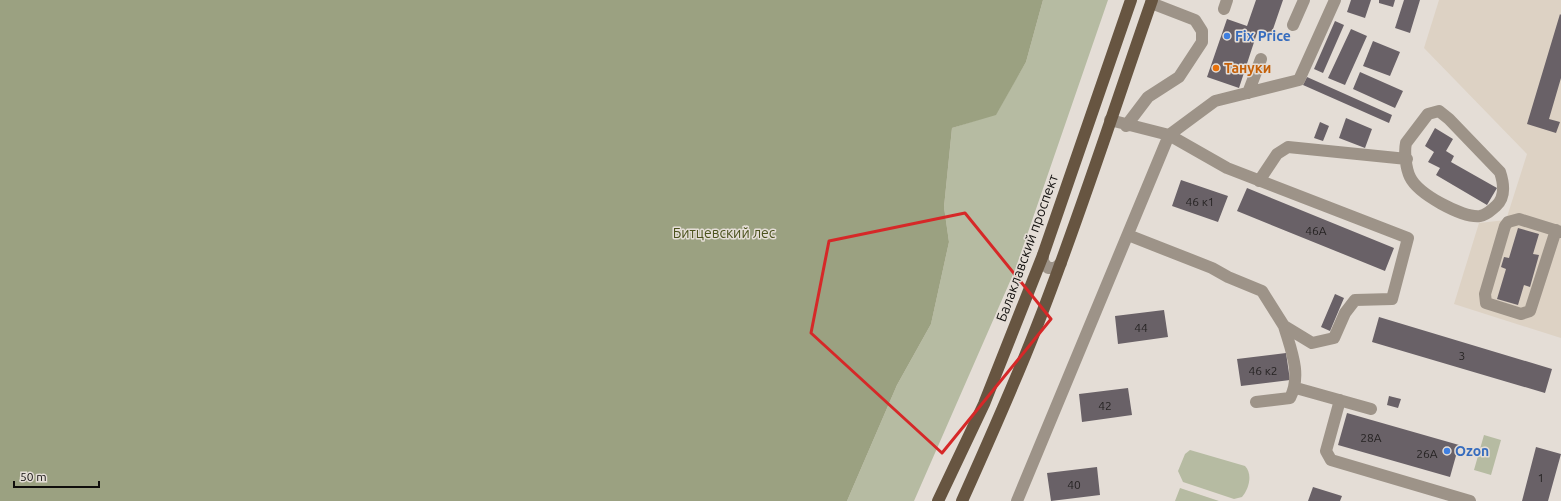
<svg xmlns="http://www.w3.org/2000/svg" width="1561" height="501" viewBox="0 0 1561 501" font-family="Ubuntu,sans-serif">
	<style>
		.built { fill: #ddd2c4 }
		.green { fill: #b6bba2 }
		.forest { fill: #9ba181 }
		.building { fill: #696167 }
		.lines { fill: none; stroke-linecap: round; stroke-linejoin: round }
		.minor { stroke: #9d9388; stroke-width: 12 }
		.major { stroke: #675541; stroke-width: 12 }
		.marked { fill: none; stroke: #d62828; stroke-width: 3; stroke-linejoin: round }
		.shop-dot { fill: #3f7fe0; stroke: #e4ddd6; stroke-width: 1.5 }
		.food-dot { fill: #e8710a; stroke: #e4ddd6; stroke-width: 1.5 }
		.labels { text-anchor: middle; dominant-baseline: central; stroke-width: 3; stroke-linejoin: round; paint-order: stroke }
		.number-label { font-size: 12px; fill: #262323 }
		.shop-label { font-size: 14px; font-weight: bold; fill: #366cbe; stroke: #e4ddd6; text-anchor: start }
		.food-label { font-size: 14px; font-weight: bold; fill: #c56008; stroke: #e4ddd6; text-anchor: start }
		.park-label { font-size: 14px; fill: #4b521d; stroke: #e4ddd6 }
		.street-label { font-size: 14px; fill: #100e0c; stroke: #e4ddd6 }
	</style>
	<rect width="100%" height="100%" fill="#e4ddd6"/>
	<path class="built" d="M1439,0h122v338l-107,-34 25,-81 27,-3 21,-66 -103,-106z"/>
	<path class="green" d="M1043,0h65l-93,270 -101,231h-67l50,-116 34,-61 18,-82 -5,-35 8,-79 44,-14 30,-52z
		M1484,435l17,5 -10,35 -17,-5z
		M1190,450l55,16c8,8 4,23 -3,31l-8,2 -51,-17 -5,-11 7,-17z
		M1180,488l39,13h-44z"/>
	<path class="forest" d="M0,0h1043l-17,62 -30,53 -44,13 -8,79 5,35 -18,82 -34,61 -50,116h-847z"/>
	<path class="building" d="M1256,0h27l-12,35 -13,-5 -19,58 -32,-11 20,-58 20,7z
		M1351,0h20l-6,18 -18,-6z
		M1379,0h16l-2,7 -14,-4z
		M1404,0h16l-10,33 -15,-5z
		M1560,14l1,1v63l-12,41 11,3 -4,11 -29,-9z
		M1335,21l9,4 -21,48 -9,-4z
		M1351,29l16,7 -22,49 -17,-7z
		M1373,41l27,11 -10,24 -27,-10z
		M1360,72l43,19 -8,17 -42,-19z
		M1307,77l85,38 -3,8 -86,-38z
		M1346,118l26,11 -7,19 -26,-10z
		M1320,122l9,4 -6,15 -9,-3z
		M1435,128l18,11 -7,12 8,5 -3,6 46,26 -10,17 -51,-30 4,-7 -12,-6 6,-10 -9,-6z
		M1181,180l47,16 -10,26 -46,-16z
		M1247,188l147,60 -9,23 -148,-60z
		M1518,228l21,6 -6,20 6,1 -9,32 -6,-2 -6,20 -21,-6 9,-30 -5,-2 3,-10 5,1z
		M1335,294l9,4 -14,33 -9,-4z
		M1164,310l4,27 -50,7 -3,-28z
		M1379,317l173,52 -7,24 -173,-51z
		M1286,353l4,27 -49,6 -4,-27z
		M1128,388l4,27 -50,7 -3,-28z
		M1389,396l12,3 -3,9 -11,-3z
		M1347,413l112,32 -9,32 -112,-32z
		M1536,447l25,7 -13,47h-26z
		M1097,467l3,28 -49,6 -4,-28z
		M1313,487l29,9 -2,5h-32z"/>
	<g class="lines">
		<path class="minor" d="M1224,9l3,-9
			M1293,25l11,-25
			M1248,93l13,-34
			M1439,111l10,8 51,53c4,12 6,25 -4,34 -5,4 -9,9 -16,10 -18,2 -62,-22 -70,-39 -4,-8 -6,-25 -4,-34l22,-29z
			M1110,120l59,15 58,33 181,70 -16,61 -37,1 -10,13 -11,25 -22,5 -28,-17 -22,-35 -34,-14 -16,-9 -84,-33
			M1126,126l22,-29 31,-20 23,-35v-11l-7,-11 -44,-17
			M1259,181l18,-27 11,-7 119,12
			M1556,230l-26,81 -9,3 -35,-11 -1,-9 20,-68 3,-4 11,-3 42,13
			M1043,255v7l5,6h7l6,-5
			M1296,388l75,21
			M1340,400l-14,51 5,9 139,41
			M1256,402l34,-4c12,-23 1,-48 -6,-72
			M1017,501l152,-366 46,-34 84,-21 36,-80"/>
		<path class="major" d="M938,501l46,-97 59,-149 88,-255
			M962,501c26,-58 52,-116 75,-175 42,-107 77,-217 115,-326"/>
	</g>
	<path class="marked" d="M965,213l86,106 -109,134 -131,-120 18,-92z"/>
	<g class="shop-dot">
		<circle cx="1227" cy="36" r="4"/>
		<circle cx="1447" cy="451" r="4"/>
	</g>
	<circle class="food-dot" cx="1216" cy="68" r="4"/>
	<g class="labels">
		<g class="number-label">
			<text x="1200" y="201">46 к1</text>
			<text x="1316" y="230">46А</text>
			<text x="1141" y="327">44</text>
			<text x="1462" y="355">3</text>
			<text x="1263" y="370">46 к2</text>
			<text x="1105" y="405">42</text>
			<text x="1371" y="437">28А</text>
			<text x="1427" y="453">26А</text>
			<text x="1541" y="477">1</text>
			<text x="1074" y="484">40</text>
		</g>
		<g class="shop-label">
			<text x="1235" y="36">Fix Price</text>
			<text x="1455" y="451">Ozon</text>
		</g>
		<g class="food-label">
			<text x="1224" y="68">Тануки</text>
		</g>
		<g class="park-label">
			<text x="724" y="233">Битцевский лес</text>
		</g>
		<g class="street-label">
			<text transform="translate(1027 248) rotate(-70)">Балаклавский проспект</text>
		</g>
	</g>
	<path d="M14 481v6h85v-6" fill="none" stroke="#100e0c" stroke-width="2"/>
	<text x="20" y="481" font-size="12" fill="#100e0c" stroke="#e4ddd6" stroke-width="3" paint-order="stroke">50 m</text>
</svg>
